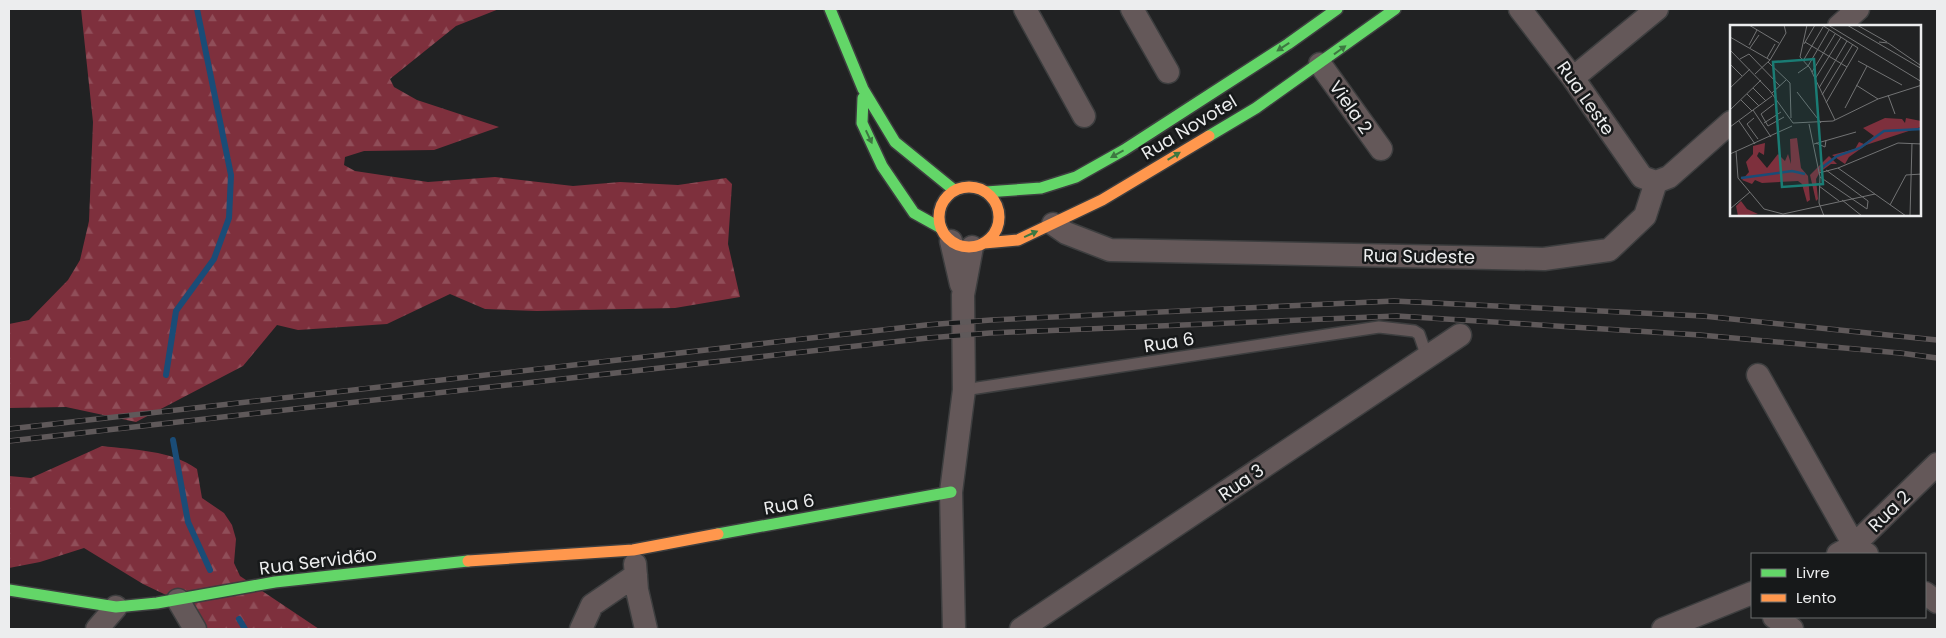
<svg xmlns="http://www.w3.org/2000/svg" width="1946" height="638" viewBox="0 0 1946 638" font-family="Poppins,sans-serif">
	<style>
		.forest { fill: url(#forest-firs) }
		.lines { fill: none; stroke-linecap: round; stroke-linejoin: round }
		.stream { stroke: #1a4c77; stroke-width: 6 }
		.lane-casing { stroke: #3d3e3f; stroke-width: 14 }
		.street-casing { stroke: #3d3e3f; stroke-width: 25 }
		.fast-casing { stroke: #3d3e3f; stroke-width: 14 }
		.slow-casing { stroke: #3d3e3f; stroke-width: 14 }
		.lane { stroke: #645859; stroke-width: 11 }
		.street { stroke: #645859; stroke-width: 22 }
		.fast { stroke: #63d668; stroke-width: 11 }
		.slow { stroke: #ff974d; stroke-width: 11 }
		.rail-casing { stroke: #5f595a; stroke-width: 5.5 }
		.rail { stroke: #17191a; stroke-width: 4; stroke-dasharray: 11; stroke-linecap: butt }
		.oneway { fill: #3d7841 }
		.labels { text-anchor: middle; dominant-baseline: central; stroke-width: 5; stroke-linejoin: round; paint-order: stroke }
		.street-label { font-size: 18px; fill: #ecedee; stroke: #17191a }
		.inset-river { fill: none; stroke: #1a4c77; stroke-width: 2.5 }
		.inset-road { fill: none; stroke: #727374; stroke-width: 1 }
		.view { fill: #1a7c74; fill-opacity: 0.15; stroke: #1a7c74; stroke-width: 2.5 }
		.inset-edge { fill: none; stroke: #ecedee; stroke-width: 2.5 }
	</style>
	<defs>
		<pattern id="forest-firs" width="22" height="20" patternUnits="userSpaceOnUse" patternTransform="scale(1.25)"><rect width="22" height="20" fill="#7e303d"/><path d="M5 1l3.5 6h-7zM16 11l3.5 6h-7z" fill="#904e59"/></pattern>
	</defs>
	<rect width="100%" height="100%" fill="#212223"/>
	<path class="forest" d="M81,9h418l-43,17 -66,53 4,8 23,13 82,27 -65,23 -70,1 -19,6 -1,8 11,6 73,11 67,-5 78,9 47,-4 58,3 48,-7 6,6 -4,60 12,53 -65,11 -138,3 -52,-2 -35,-15 -63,30 -89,6 -21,-5 -34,41 -107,56 -70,-15 -57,1v-84l20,-4 39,-40 12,-20 9,-39 4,-99z
		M102,446c32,4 69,4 95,23l5,29 22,15 8,12 4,14 -2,24 6,13 79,53h-116l-18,-25 -42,-20 -59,-36 -44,14 -31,6v-92l22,2z"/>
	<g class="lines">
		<path class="stream" d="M166,375l10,-64 38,-52 15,-41 2,-43 -34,-166
			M173,440l15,82 22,48
			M239,619l6,10"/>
		<defs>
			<path id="lane" d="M964,390l415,-63 35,4 5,3 8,23"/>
			<path id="street" d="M1025,9l59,107
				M1132,9l36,63
				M1520,9l53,69 69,99 14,5
				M1839,26l19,-17
				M1320,64l61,85
				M1573,78l84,-69
				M1656,182l13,-5 62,-55
				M1053,224l13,9 44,17 434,9 65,-9 36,-34 11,-34
				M951,241l10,43
				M1758,375l96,170 13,9
				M1838,554l16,-9 83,-81
				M635,564l2,26 9,39
				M1925,593l12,9
				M178,600l17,29
				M1774,617l18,12
				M97,629l19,-22
				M581,629l11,-24 44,-30
				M954,629l-3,-137 13,-102 -1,-95 9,-48
				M1021,629l439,-294
				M1663,629l89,-36"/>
			<path id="fast" d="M830,9l33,80 32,53 59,48
				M863,98l-1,25 20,43 32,47 27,15
				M1209,136l47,-28 139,-99
				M986,192l55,-4 35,-11 48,-27 164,-106 49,-35
				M718,534l233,-42
				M9,590l107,17 41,-4 118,-21 193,-21"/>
			<path id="slow" d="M939 217a30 30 0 1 1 60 0a30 30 0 1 1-60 0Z
				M984,243l34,-3 84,-40 107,-64
				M468,561l165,-11 85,-16"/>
		</defs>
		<use href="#lane" class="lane-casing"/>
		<use href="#street" class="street-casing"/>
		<use href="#fast" class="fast-casing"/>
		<use href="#slow" class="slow-casing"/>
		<use href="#lane" class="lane"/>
		<use href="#street" class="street"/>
		<use href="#fast" class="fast"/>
		<use href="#slow" class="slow"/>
		<defs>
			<path id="rail" d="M9,429l917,-104 65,-5 403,-19 309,15 234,24
				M9,441l919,-103 62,-5 407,-17 303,19 200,18 37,5"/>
		</defs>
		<use href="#rail" class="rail-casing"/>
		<use href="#rail" class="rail"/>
	</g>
	<defs><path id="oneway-solid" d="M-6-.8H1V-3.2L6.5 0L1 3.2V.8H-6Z" transform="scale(1.25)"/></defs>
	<g class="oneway">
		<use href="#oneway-solid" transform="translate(1283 47) rotate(147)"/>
		<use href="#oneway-solid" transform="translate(1340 50) rotate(-36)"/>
		<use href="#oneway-solid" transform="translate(869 137) rotate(65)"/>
		<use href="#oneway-solid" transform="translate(1117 154) rotate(151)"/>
		<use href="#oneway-solid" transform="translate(1174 156) rotate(-31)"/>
		<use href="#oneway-solid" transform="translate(1031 234) rotate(-24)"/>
	</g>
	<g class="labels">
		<g class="street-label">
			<text transform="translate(1586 98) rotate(55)">Rua Leste</text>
			<text transform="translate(1351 107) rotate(55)">Viela 2</text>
			<text transform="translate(1189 127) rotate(-31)">Rua Novotel</text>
			<text transform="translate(1419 256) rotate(1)">Rua Sudeste</text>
			<text transform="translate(1169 342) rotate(-9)">Rua 6</text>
			<text transform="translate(1241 482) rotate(-34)">Rua 3</text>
			<text transform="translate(789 504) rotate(-10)">Rua 6</text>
			<text transform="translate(1889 511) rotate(-44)">Rua 2</text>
			<text transform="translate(318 561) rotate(-7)">Rua Servidão</text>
		</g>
	</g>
	<g transform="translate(1730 25)">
		<rect width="191" height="191" fill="#212223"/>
		<path d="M155,93l17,1 3,4 1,-5 15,3v6l-55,18 -17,12 -4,7 -13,-9 23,-6 4,-7 5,2 10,-8 -11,-8zM67,113l4,30 7,8 2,24 -3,2 -5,-18 -4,-3 -36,2 -7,-3 -3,4 -10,-4 7,-8 -3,-10 7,-8v-8l12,-3 -1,12 -5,-3 -2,4 10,12 11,-14 7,7 3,-7 3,10 -1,-25zM99,131l8,8h-6l-11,8 -4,7 2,20 -2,2 -6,-26zM11,176l6,8 11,5 -20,2 -2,-10z" fill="#7e303d"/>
		<path class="inset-river" d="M90,144l17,-13 23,-8 24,-17 38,-2M11,153l51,-7 13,3"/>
		<path class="inset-road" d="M19,0l30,18M77,0l-7,32 10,11 25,52M92,0l36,23 -32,55M98,0l94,57M117,0l75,44M127,0l30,17M0,12l40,23M75,17l42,25M149,17l9,1 32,22M74,19l11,-19M19,20l8,-15M20,23l9,-13M0,25l40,41 23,32M37,33l8,-14M10,34l9,-5 31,32M73,36l20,-34M128,36l44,24M38,37l22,21 1,35M0,39l12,12M82,47l23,-38M68,48l10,-7 21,-36M25,49l15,-14 16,-27 -2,-8M85,54l26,-42M126,60l22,14M0,63l20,-19M23,63l13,13M89,63l28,-47M67,67l24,31M42,68l14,-13M17,69l12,12M92,70l31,-51M158,70l7,19M11,75l11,11M44,79l-13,10 7,12 16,-9M115,83l22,-42M0,85l31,-30M23,85l18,27M24,93l-7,6 11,15M9,96l16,23M34,98l17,-11M63,98l40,-2 45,-22 44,-14M79,99l11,53 -1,26 5,13M0,102l42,-31M86,118l9,4 1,-7M84,119l42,-12M6,126l2,27 26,31M0,129l62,-28M108,143l60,-25 24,1M89,148l19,-5 68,48M90,152l47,32 1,-8 -42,-31M89,161l20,15M112,175l20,16M160,180l16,-30 16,-1M0,184l20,-17M34,184l19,5 92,-20M180,191l2,-73"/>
		<path class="view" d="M84,34l9,125 -41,3 -9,-125z"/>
		<rect width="191" height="191" class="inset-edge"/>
	</g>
	<rect width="1946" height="638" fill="none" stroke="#ecedee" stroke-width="20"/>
	<rect x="1751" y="553" width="175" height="65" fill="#17191a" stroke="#6c6e6f"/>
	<rect x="1761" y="569" width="25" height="8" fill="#63d668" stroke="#6c6e6f"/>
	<text x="1796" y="578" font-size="15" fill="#ecedee">Livre</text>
	<rect x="1761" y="594" width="25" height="8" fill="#ff974d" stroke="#6c6e6f"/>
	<text x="1796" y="603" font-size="15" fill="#ecedee">Lento</text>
</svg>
